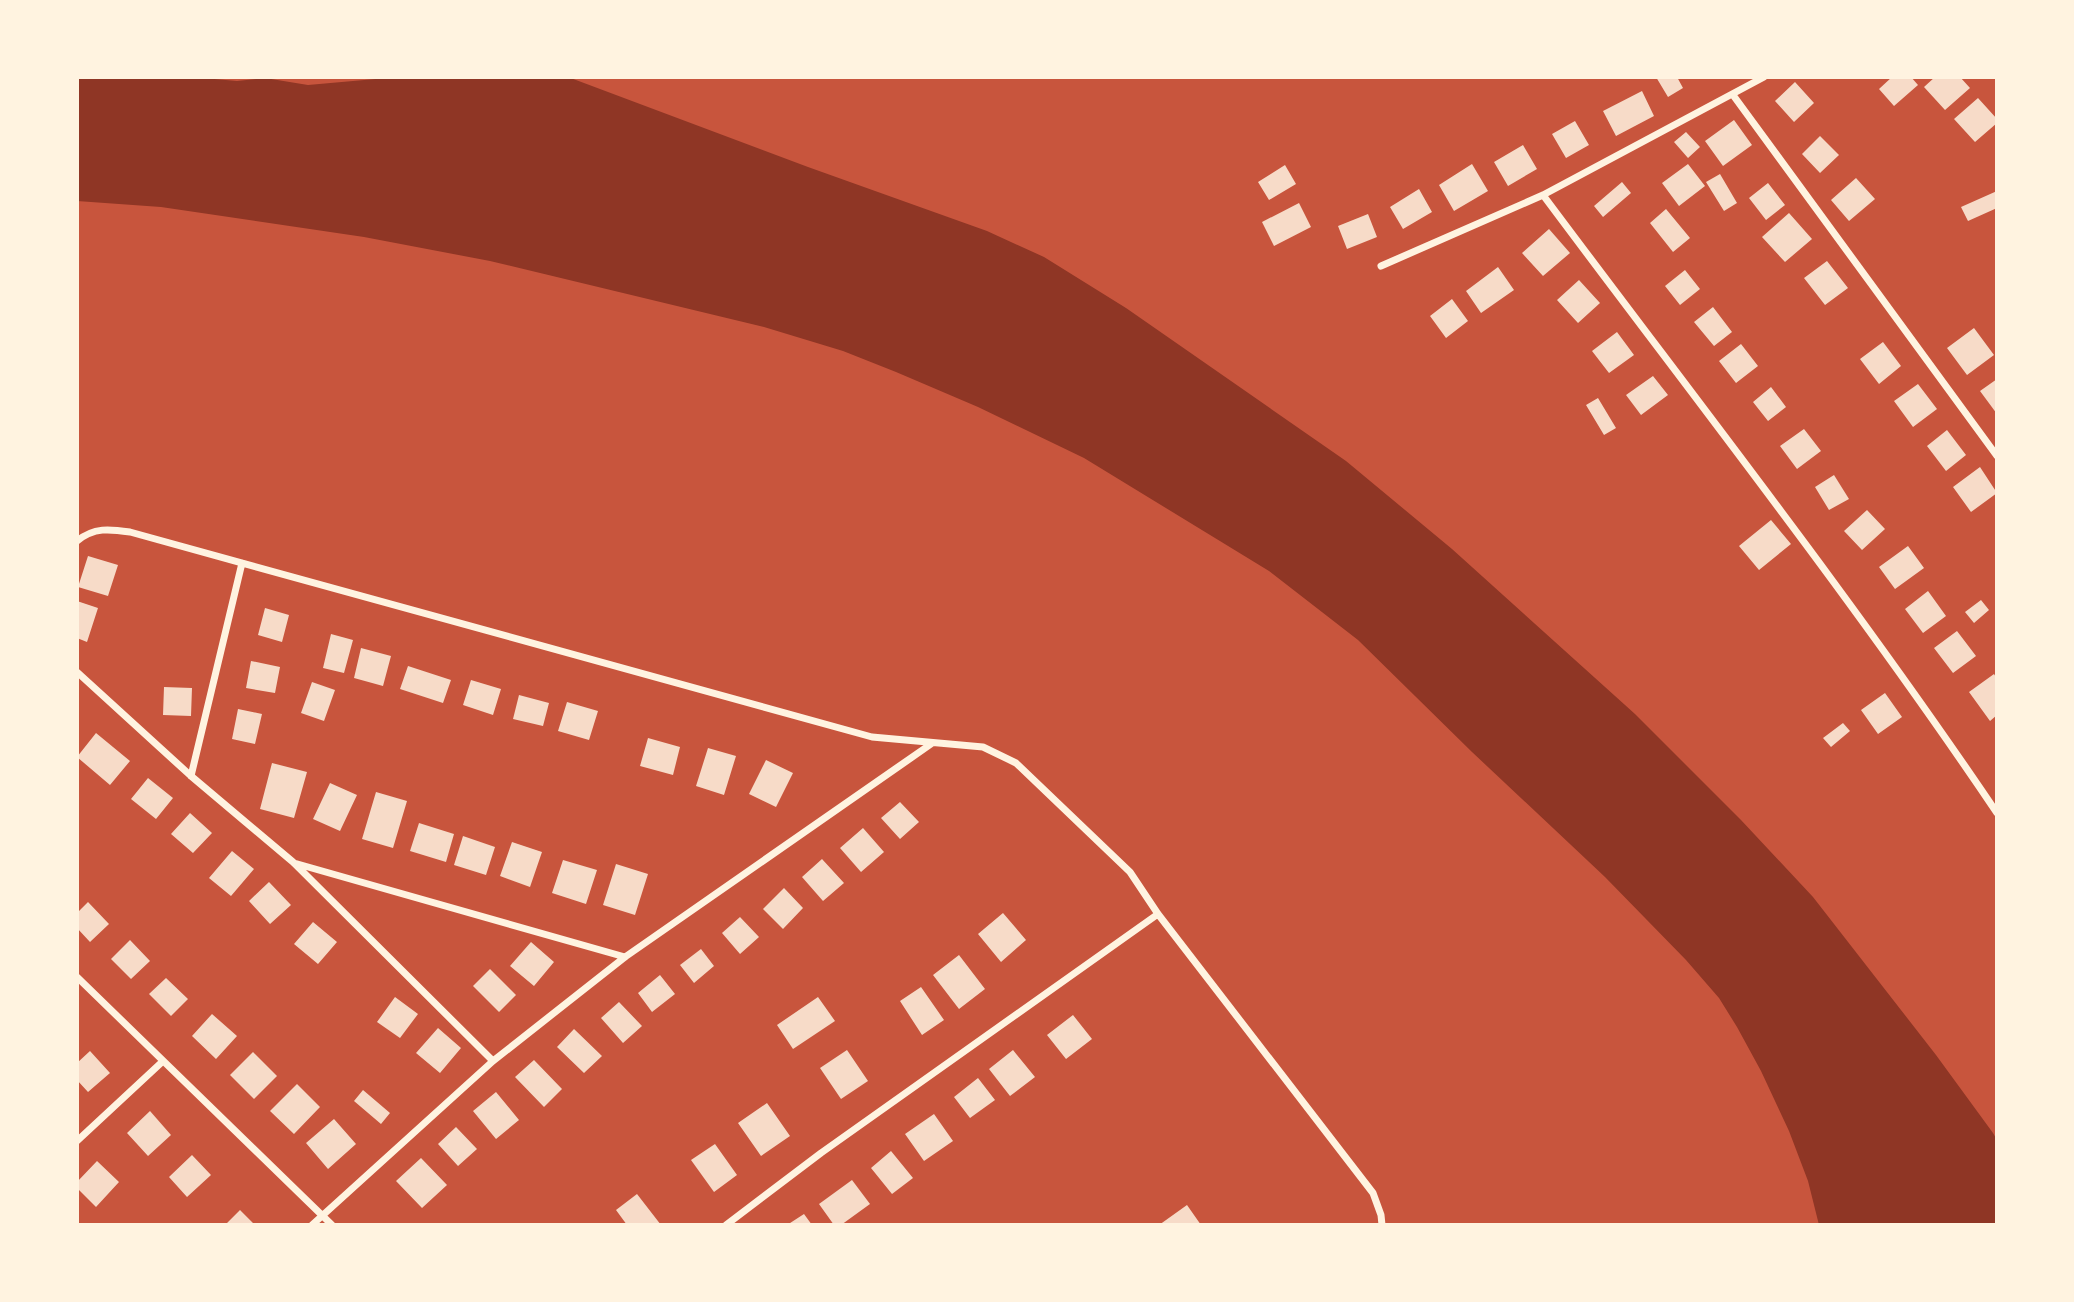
<svg xmlns="http://www.w3.org/2000/svg" width="2074" height="1302" viewBox="0 0 2074 1302" font-family="'DM Sans',sans-serif">
	<style>
		.water { fill: #8f3625 }
		.building { fill: #f7dbc8 }
		.lines { fill: none; stroke-linecap: round; stroke-linejoin: round }
		.minor { stroke: #fff3e0; stroke-width: 7 }
	</style>
	<rect width="100%" height="100%" fill="#c8553d"/>
	<path class="water" d="M77,77h115l45,4 28,-3 43,7 90,-8h170l240,90 179,64 57,26 82,51 220,153 106,88 183,165 106,106 72,77 123,158 57,78 4,7v85h-178l-11,-44 -19,-50 -28,-60 -24,-44 -18,-29 -33,-38 -81,-83 -133,-125 -114,-112 -89,-69 -185,-113 -106,-51 -82,-35 -53,-21 -79,-24 -274,-66 -126,-24 -203,-30 -84,-6z"/>
	<path class="building" d="M1656,77h21l6,11 -15,9z
		M1892,77h19l7,8 -24,21 -15,-17z
		M1935,77h25l10,11 -25,22 -21,-23z
		M1795,82l19,21 -20,19 -19,-21z
		M1642,91l12,25 -38,20 -13,-25z
		M1978,98l19,21v4l-22,19 -21,-23z
		M1734,120l18,25 -29,21 -18,-25z
		M1575,121l14,24 -23,13 -14,-24z
		M1686,132l14,15 -12,11 -14,-16z
		M1820,136l19,19 -19,18 -18,-19z
		M1523,145l14,24 -29,17 -14,-24z
		M1472,164l16,27 -34,20 -15,-26z
		M1688,164l17,22 -26,20 -17,-23z
		M1285,165l11,19 -27,16 -11,-18z
		M1720,174l17,29 -13,8 -18,-29z
		M1856,178l19,21 -26,22 -18,-21z
		M1622,182l9,11 -28,24 -9,-11z
		M1768,183l17,22 -19,15 -17,-22z
		M1419,189l13,23 -29,17 -13,-22z
		M1997,191v17l-29,13 -7,-14z
		M1299,203l12,24 -37,19 -12,-24z
		M1666,209l24,29 -17,14 -23,-29z
		M1789,213l23,26 -27,23 -23,-25z
		M1368,214l9,23 -30,12 -9,-23z
		M1549,229l21,24 -27,23 -21,-23z
		M1827,261l21,27 -23,17 -21,-27z
		M1498,267l16,23 -33,23 -15,-22z
		M1685,270l15,19 -20,16 -15,-19z
		M1579,280l21,23 -22,20 -21,-23z
		M1452,299l16,22 -22,17 -16,-22z
		M1713,307l19,25 -18,14 -20,-24z
		M1974,328l20,27 -27,20 -20,-27z
		M1617,332l17,23 -25,18 -17,-22z
		M1883,342l18,24 -22,18 -19,-25z
		M1741,344l17,22 -22,17 -17,-22z
		M1653,376l15,19 -27,20 -15,-20z
		M1997,379v35l-17,-23z
		M1918,384l19,25 -24,18 -19,-26z
		M1771,387l15,20 -18,14 -15,-19z
		M1598,398l18,30 -12,7 -18,-30z
		M1804,429l17,22 -24,18 -17,-23z
		M1947,430l19,25 -20,16 -19,-25z
		M1980,467l17,26 -26,19 -18,-25z
		M1834,475l15,24 -20,11 -14,-23z
		M1867,510l18,19 -23,21 -18,-19z
		M1771,520l20,24 -32,26 -20,-24z
		M1908,546l16,22 -29,21 -16,-22z
		M88,556l30,9 -10,31 -30,-9z
		M1928,591l18,25 -23,17 -18,-24z
		M1981,600l8,10 -15,13 -9,-11z
		M77,601l21,7 -11,34 -10,-4z
		M265,608l24,7 -7,27 -24,-7z
		M1957,631l19,25 -23,17 -19,-25z
		M331,634l22,6 -9,33 -21,-5z
		M361,648l30,8 -8,30 -29,-8z
		M251,661l29,6 -5,26 -29,-5z
		M408,666l43,14 -8,23 -43,-14z
		M1994,674l3,5v36l-7,6 -21,-29z
		M471,680l30,9 -8,26 -30,-10z
		M312,682l23,8 -11,31 -23,-8z
		M164,687l28,1 -1,28 -28,-1z
		M1885,693l17,24 -24,17 -17,-24z
		M519,695l30,8 -6,23 -30,-7z
		M567,702l31,9 -9,29 -31,-9z
		M238,709l24,5 -7,30 -23,-5z
		M1843,723l7,8 -19,16 -8,-9z
		M96,733l34,28 -20,24 -33,-28z
		M648,738l32,9 -7,28 -33,-9z
		M708,748l28,8 -12,39 -28,-9z
		M766,760l27,13 -17,34 -27,-13z
		M272,763l35,9 -13,46 -34,-9z
		M148,778l25,20 -17,21 -25,-20z
		M330,783l27,12 -17,36 -27,-12z
		M376,792l31,9 -14,47 -31,-9z
		M900,802l19,20 -19,17 -19,-21z
		M190,813l22,20 -19,20 -22,-19z
		M419,823l35,11 -8,28 -36,-11z
		M863,828l21,24 -23,20 -21,-24z
		M463,836l32,11 -9,28 -32,-10z
		M512,842l30,10 -12,35 -30,-11z
		M232,851l22,18 -23,27 -22,-18z
		M822,859l22,24 -21,18 -21,-24z
		M563,860l34,10 -11,34 -34,-11z
		M616,864l32,10 -13,41 -32,-10z
		M269,882l22,23 -21,19 -21,-23z
		M784,888l19,20 -20,21 -20,-20z
		M88,902l21,22 -19,18 -13,-14v-15z
		M1003,913l23,27 -25,22 -23,-28z
		M740,917l19,20 -19,17 -18,-21z
		M313,922l24,20 -19,22 -24,-20z
		M130,940l20,21 -19,18 -20,-20z
		M531,942l23,20 -20,24 -24,-20z
		M701,949l13,17 -20,17 -14,-18z
		M959,955l26,34 -26,20 -26,-34z
		M490,969l26,26 -17,17 -26,-26z
		M660,975l15,19 -23,18 -14,-19z
		M166,978l22,21 -17,17 -22,-22z
		M921,987l23,33 -22,15 -22,-34z
		M395,997l23,17 -18,24 -23,-16z
		M818,997l17,24 -42,28 -16,-24z
		M619,1002l23,24 -19,17 -22,-25z
		M212,1014l25,22 -21,23 -24,-23z
		M1073,1015l19,24 -26,20 -19,-24z
		M438,1028l23,20 -21,25 -24,-20z
		M574,1029l28,27 -18,17 -27,-26z
		M847,1050l21,31 -27,18 -21,-31z
		M1013,1050l22,27 -25,19 -21,-27z
		M90,1051l20,22 -22,19 -11,-12v-17z
		M253,1052l24,24 -23,23 -24,-24z
		M534,1060l28,29 -18,18 -29,-30z
		M978,1078l17,22 -25,18 -16,-21z
		M297,1084l23,23 -26,27 -24,-23z
		M363,1090l27,23 -9,11 -27,-23z
		M496,1092l23,28 -23,19 -23,-28z
		M767,1103l23,33 -29,20 -23,-33z
		M150,1111l21,24 -23,21 -21,-23z
		M934,1114l19,27 -29,20 -19,-27z
		M334,1119l22,25 -28,25 -22,-26z
		M456,1127l21,22 -19,17 -20,-22z
		M715,1144l22,31 -23,17 -23,-32z
		M891,1151l22,27 -21,16 -21,-26z
		M192,1155l19,20 -24,22 -18,-20z
		M421,1158l26,27 -25,23 -26,-27z
		M97,1161l22,21 -23,25 -19,-19v-6z
		M852,1180l18,24 -29,21h-7l-15,-21z
		M637,1194l24,31h-34l-11,-15z
		M1187,1205l14,20h-42z
		M240,1210l15,15h-30z
		M804,1214l8,11h-25z"/>
	<g class="lines">
		<path class="minor" d="M1733,95l264,361
			M1543,195c153,205 311,406 454,618
			M1381,266l162,-71 221,-118
			M77,541c17,-14 33,-12 53,-9l742,205 111,10 33,16 114,109 28,42 215,279 8,22 1,10
			M77,672l114,104 102,86 200,199
			M191,776l51,-213
			M294,863l331,94
			M77,977l255,248
			M77,1141l85,-79
			M312,1225l181,-164 132,-104 306,-213
			M726,1225l95,-72 337,-239"/>
	</g>
	<rect width="2074" height="1302" fill="none" stroke="#fff3e0" stroke-width="158"/>
</svg>
